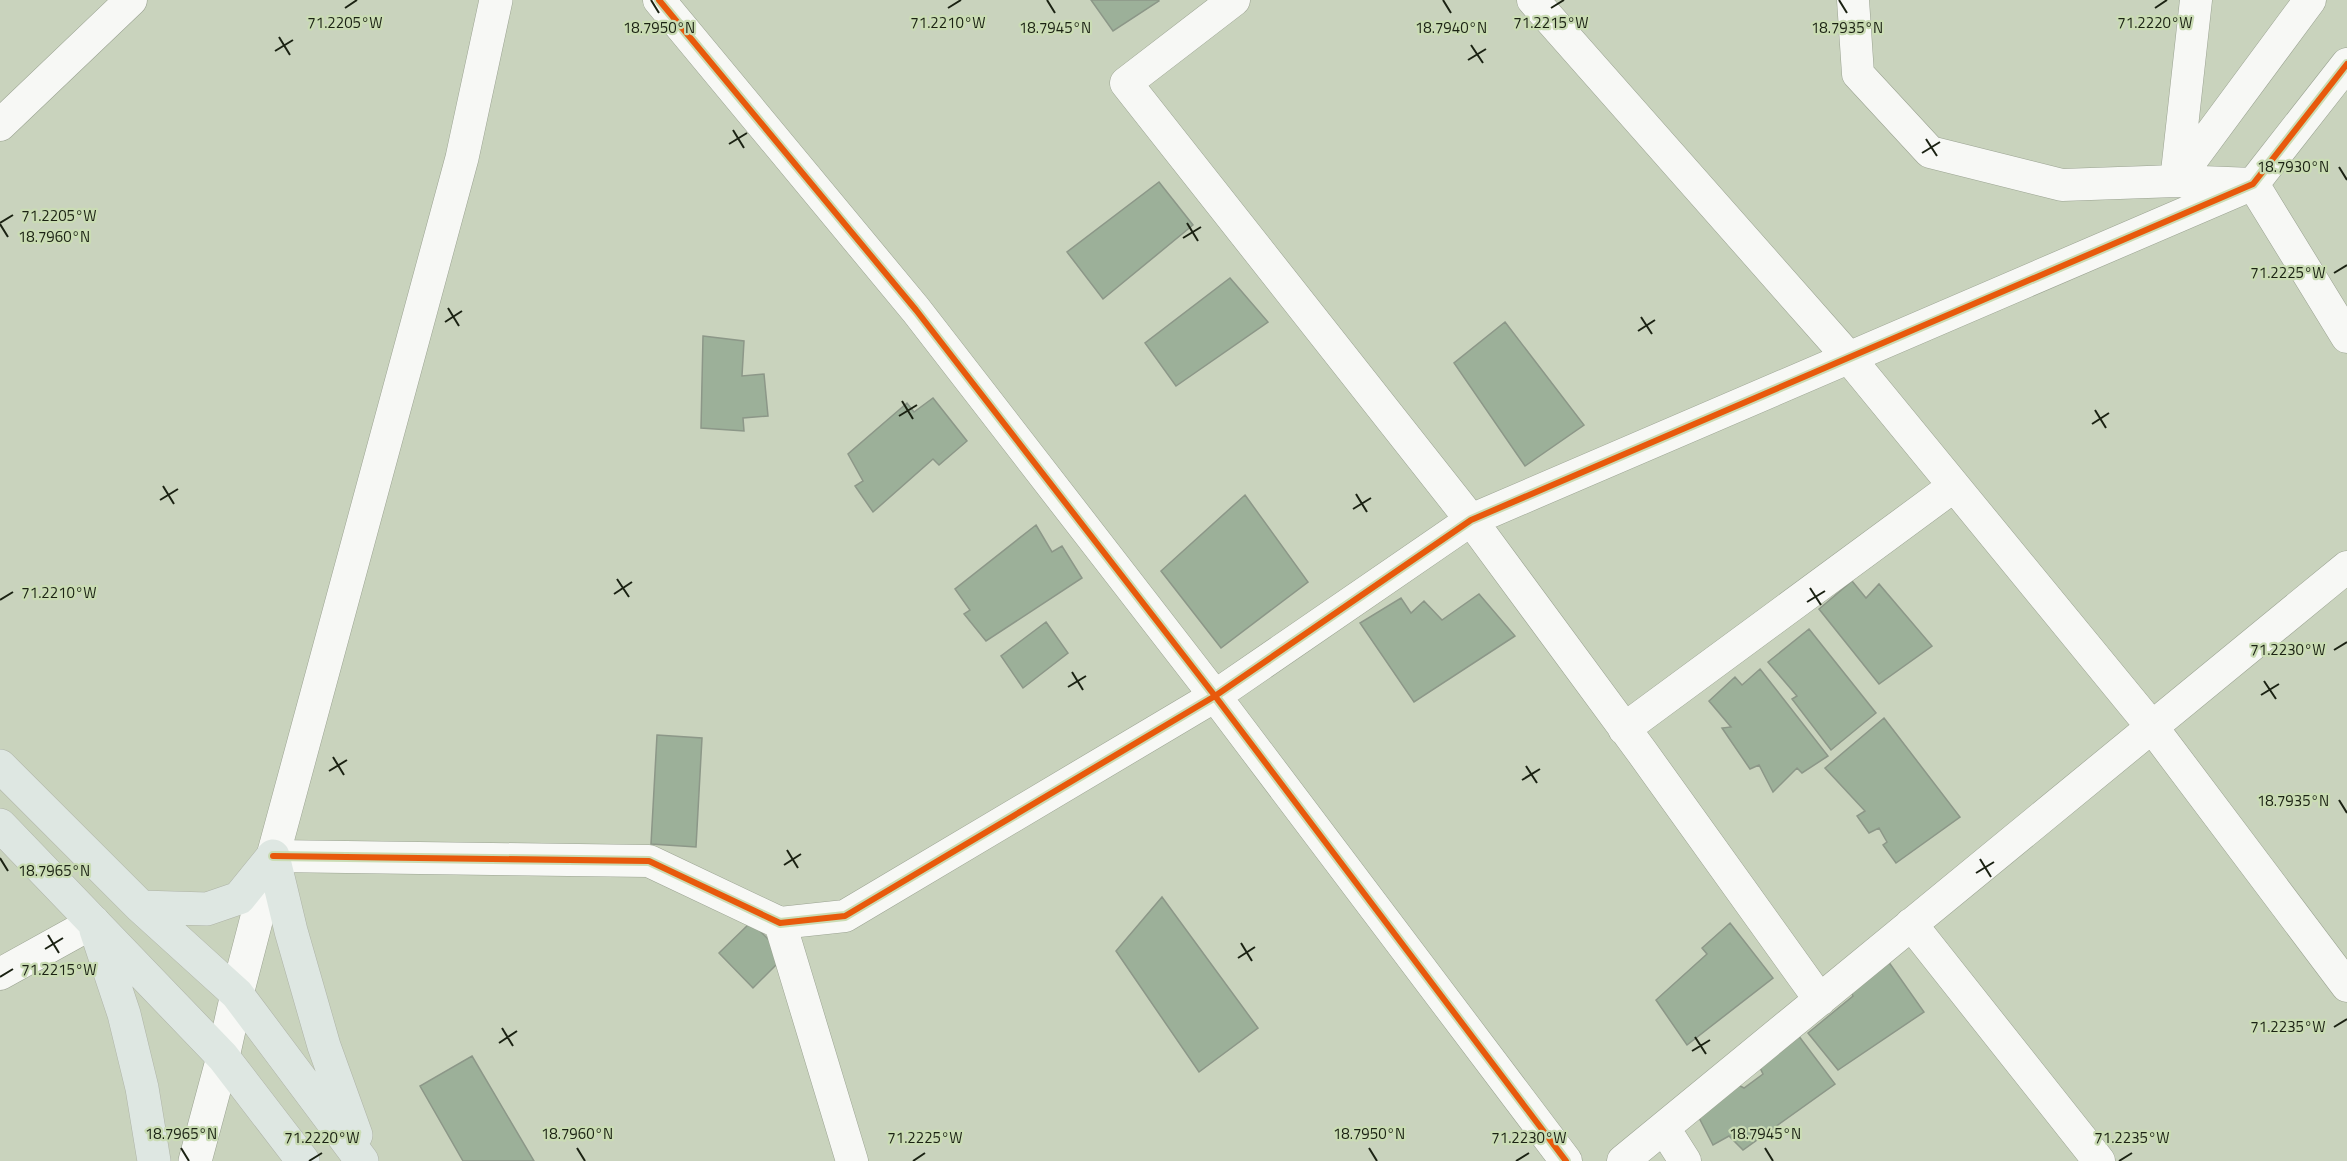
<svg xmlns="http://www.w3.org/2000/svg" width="2347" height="1161" viewBox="0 0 2347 1161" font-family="'Titillium Web',sans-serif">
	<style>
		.building { fill: #9cb099; stroke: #8c9788; stroke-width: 1.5 }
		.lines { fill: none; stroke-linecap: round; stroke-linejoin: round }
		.minor-casing { stroke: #9aa291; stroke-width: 33 }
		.secondary-casing { stroke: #9aa291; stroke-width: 34 }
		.primary-casing { stroke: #aeb3a7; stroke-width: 34 }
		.minor { stroke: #f7f8f5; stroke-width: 32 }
		.secondary { stroke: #f7f8f5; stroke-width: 33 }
		.primary { stroke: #dee7e2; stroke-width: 33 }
		.cycleway-casing { stroke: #cadcb4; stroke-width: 10 }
		.cycleway { stroke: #e8590c; stroke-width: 6 }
		.ticks { fill: none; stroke: #1b2213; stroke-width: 2 }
		.ticks-label { font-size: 15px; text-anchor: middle; fill: #1b2213; stroke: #cadcb4; stroke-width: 4.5; stroke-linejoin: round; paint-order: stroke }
	</style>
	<rect width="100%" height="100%" fill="#c9d3bd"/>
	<path class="building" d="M1091,0h67l1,1 -46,30z
		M1159,182l34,43 -90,74 -36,-47z
		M1230,278l38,44 -92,64 -31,-43z
		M1505,322l79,103 -59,41 -71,-103z
		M703,336l41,5 -2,35 22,-2 4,42 -25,2 1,13 -43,-3z
		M933,398l34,43 -28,24 -6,-6 -60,53 -18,-26 8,-5 -15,-27 59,-51 7,9z
		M1245,495l63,87 -87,66 -60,-77z
		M1036,525l16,27 10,-6 20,32 -96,63 -22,-27 6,-4 -15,-21z
		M1852,581l14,17 13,-14 53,62 -53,38 -60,-75z
		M1479,594l36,42 -101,66 -54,-79 41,-25 10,15 13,-12 18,19z
		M1046,622l22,31 -45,35 -22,-32z
		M1809,629l67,84 -45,37 -39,-51 5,-3 -29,-34z
		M1760,669l68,87 -26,17 -5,-5 -24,24 -14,-27 -9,4 -28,-41 9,-1 -22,-26 26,-24 7,8z
		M1884,718l76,99 -64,46 -13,-18 4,-3 -8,-14 -10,5 -12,-17 8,-5 -40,-43z
		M657,735l45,3 -6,109 -45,-3z
		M1162,897l96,131 -59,44 -83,-121z
		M751,922l34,34 -32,32 -34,-35z
		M1730,923l43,55 -86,67 -31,-45 51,-46 -5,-6z
		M1888,961l36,51 -86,58 -30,-37 45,-37 -5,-9z
		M1798,1035l37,49 -92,66 -14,-14 -16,9 -20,-39 38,-25 13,7 19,-14 -7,-14z
		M472,1056l62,105h-71l-43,-75z"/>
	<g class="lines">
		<defs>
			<path id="minor" d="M659,0l257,310 299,386 351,465
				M1234,0l-108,83 345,437 171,232 178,248
				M1533,0l317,359 302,368 195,259
				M1853,0l5,74 72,78 132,33 114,-4 77,3 94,153
				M2196,0l-20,181 134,-181
				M0,125l131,-125
				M1624,729l330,-243
				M273,856l376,5 131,62 65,-7 370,-220 256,-176 782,-336 94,-120
				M780,923l72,238
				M1911,924l188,237
				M0,974l94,-52
				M1664,1128l21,33
				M1623,1161l724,-594"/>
			<path id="secondary" d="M195,1161l28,-104 14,-63 36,-138 189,-698 34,-158"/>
			<path id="primary" d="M0,766l141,141 96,87 125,167
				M0,825l223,232 80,104
				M273,856l18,75 33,115 32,89
				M141,907l66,2 32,-11 34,-42
				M96,930l28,84 18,74 12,73"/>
		</defs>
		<use href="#minor" class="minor-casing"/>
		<use href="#secondary" class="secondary-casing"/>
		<use href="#primary" class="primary-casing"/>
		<use href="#minor" class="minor"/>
		<use href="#secondary" class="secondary"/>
		<use href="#primary" class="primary"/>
		<defs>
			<path id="cycleway" d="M659,0l257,310 299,386 351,465
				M273,856l376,5 131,62 65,-7 370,-220 256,-176 782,-336 94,-120"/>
		</defs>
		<use href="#cycleway" class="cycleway-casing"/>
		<use href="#cycleway" class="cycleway"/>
	</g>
	<path class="ticks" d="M651,0l8,13M1047,0l8,13M1443,0l8,13M1839,0l8,13M345,8l12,-8M948,8l13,-8M1551,8l13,-8M2155,8l12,-8M279,37l11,18M1471,45l12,18M275,51l18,-11M1468,60l18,-11M733,130l11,18M1926,139l11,17M729,144l18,-11M1922,153l18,-11M2339,167l8,13M0,223l13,-8M1187,223l11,18M0,224l8,13M1183,238l18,-11M2334,273l13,-8M448,308l11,18M1641,317l11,17M445,322l17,-11M1638,331l17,-11M902,401l11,18M2095,410l11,18M899,416l18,-11M2092,424l17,-11M163,486l11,18M1356,494l11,18M160,500l18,-11M1353,509l18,-11M617,579l12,18M1810,588l11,17M614,594l18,-12M0,600l13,-8M1807,602l18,-11M2334,650l13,-8M1072,672l11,18M2264,681l12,18M1068,687l18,-11M2261,695l18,-11M333,757l11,18M1526,766l11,17M329,771l18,-11M1522,780l18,-11M2339,800l8,13M787,850l11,18M0,858l8,13M1980,859l11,18M784,865l17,-11M1976,873l18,-11M48,935l11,18M1241,943l11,18M45,949l18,-11M1238,958l17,-11M0,977l13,-8M2334,1027l13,-8M502,1028l11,18M1695,1037l11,17M499,1043l18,-12M1692,1051l18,-11M181,1148l8,13M577,1148l8,13M1369,1148l8,13M1765,1148l8,13M309,1161l13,-8M913,1161l12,-8M1516,1161l13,-8M2119,1161l13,-8"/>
	<g class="ticks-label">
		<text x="948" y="28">71.2210°W</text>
		<text x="1551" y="28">71.2215°W</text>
		<text x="2155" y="28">71.2220°W</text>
		<text x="345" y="28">71.2205°W</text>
		<text x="659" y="33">18.7950°N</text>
		<text x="1055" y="33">18.7945°N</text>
		<text x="1451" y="33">18.7940°N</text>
		<text x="1847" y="33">18.7935°N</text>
		<text x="2293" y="172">18.7930°N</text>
		<text x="59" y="221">71.2205°W</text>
		<text x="54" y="242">18.7960°N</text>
		<text x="2288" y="278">71.2225°W</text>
		<text x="59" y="598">71.2210°W</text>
		<text x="2288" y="655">71.2230°W</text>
		<text x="2293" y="806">18.7935°N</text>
		<text x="54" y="876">18.7965°N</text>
		<text x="59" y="975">71.2215°W</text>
		<text x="2288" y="1032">71.2235°W</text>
		<text x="181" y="1139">18.7965°N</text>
		<text x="577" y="1139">18.7960°N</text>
		<text x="1369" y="1139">18.7950°N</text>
		<text x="1765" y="1139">18.7945°N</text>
		<text x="322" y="1143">71.2220°W</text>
		<text x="925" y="1143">71.2225°W</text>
		<text x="1529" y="1143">71.2230°W</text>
		<text x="2132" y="1143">71.2235°W</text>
	</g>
</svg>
